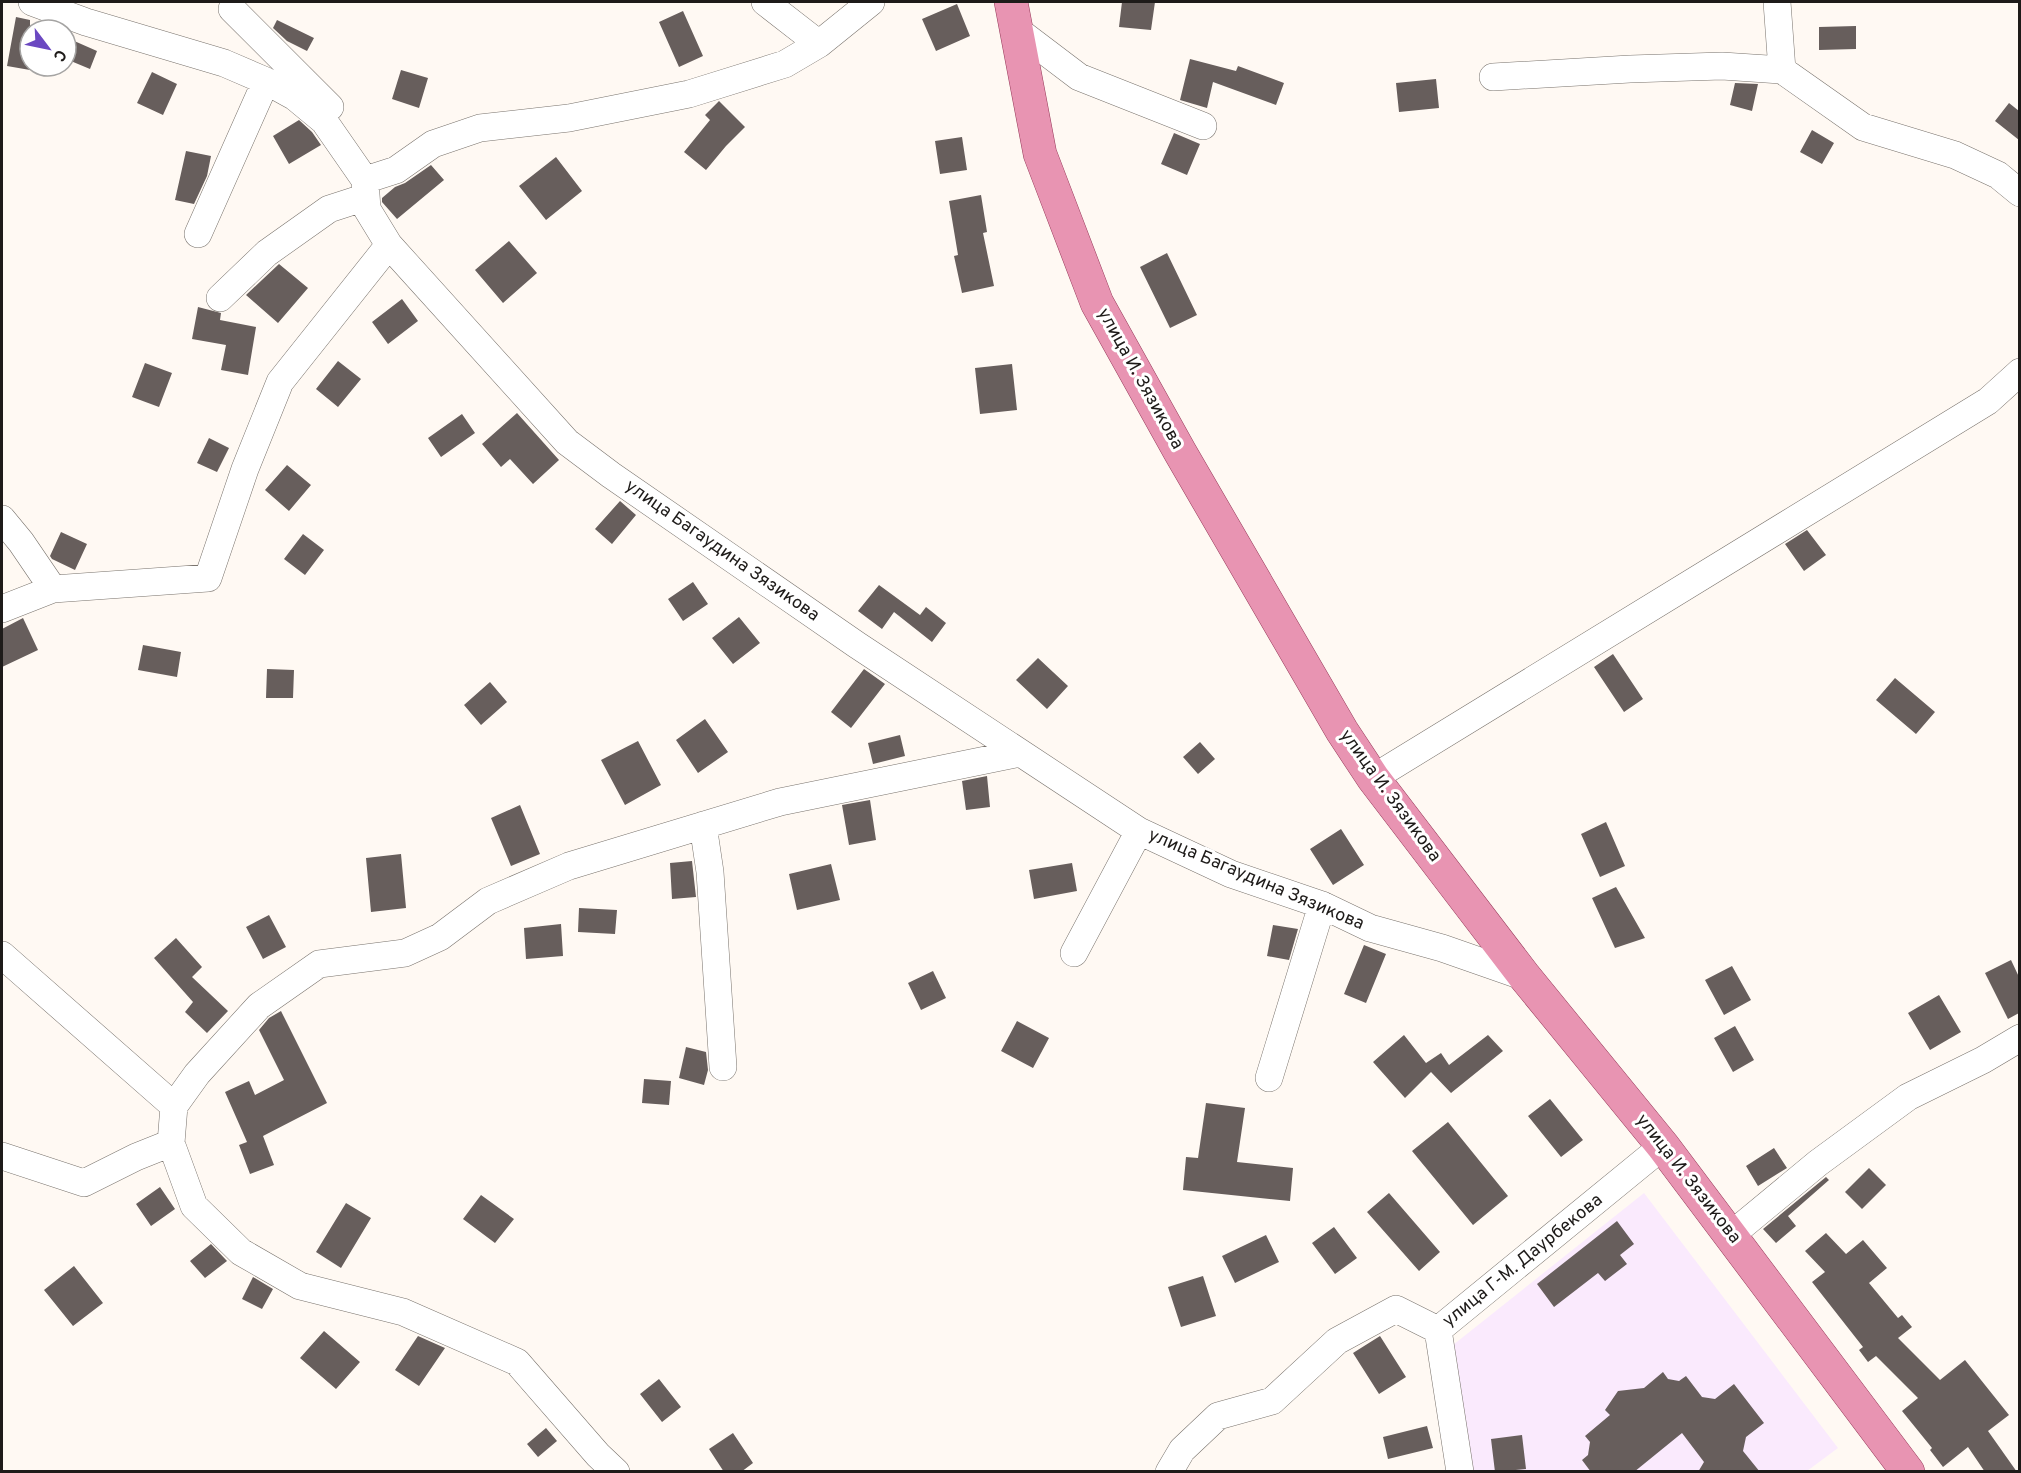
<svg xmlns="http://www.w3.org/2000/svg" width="2021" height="1473" viewBox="0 0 2021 1473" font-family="Overpass,sans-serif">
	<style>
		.education { fill: #faeafd }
		.building { fill: #675e5c }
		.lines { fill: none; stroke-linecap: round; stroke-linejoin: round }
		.minor-casing { stroke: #79736d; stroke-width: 28 }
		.major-casing { stroke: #973c5b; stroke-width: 34 }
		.minor { stroke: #fff; stroke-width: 27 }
		.major { stroke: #e894b2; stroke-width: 33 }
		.labels { text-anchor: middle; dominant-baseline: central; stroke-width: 6; stroke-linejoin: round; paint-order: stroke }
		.street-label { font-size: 18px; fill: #1e1b19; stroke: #fff }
	</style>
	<rect width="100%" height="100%" fill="#fff9f3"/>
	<path class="education" d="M1644,1193l194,255 -31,23h-334l-20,-126z"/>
	<path class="building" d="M1122,2h33l-4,28 -32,-3z
		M957,4l13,32 -34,15 -14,-32z
		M683,11l20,45 -24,11 -20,-45z
		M16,17l14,3v50l-23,-4z
		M277,20l37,18 -7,13 -20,-10 -14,-13z
		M1856,26v23l-37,1v-23z
		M72,40l25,11 -7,18 -24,-10v-6z
		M1190,59l46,12 2,-5 46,17 -8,22 -63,-23 -6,26 -27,-8z
		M401,70l27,8 -9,30 -27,-9z
		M152,72l25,12 -14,31 -26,-12z
		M1436,79l3,29 -40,4 -3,-29z
		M1735,83l23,1 -6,27 -22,-6z
		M719,101l26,26 -19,19 -20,24 -22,-18 26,-32 -5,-5z
		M2009,103l10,8v29l-24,-19z
		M299,120l13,12 9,13 -32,19 -16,-28z
		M1812,130l22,13 -12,21 -22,-12z
		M1174,133l26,11 -13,31 -26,-11z
		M962,137l5,33 -27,4 -5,-33z
		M186,151l25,5 -4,20 -13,28 -19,-4z
		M556,157l26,34 -36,29 -27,-34z
		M431,165l13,15 -47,39 -15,-17v-4l13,-11 10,-4z
		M981,195l6,37 -4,1 11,53 -32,7 -8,-37 4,-1 -9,-54z
		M509,241l28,32 -34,30 -28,-33z
		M1167,253l30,62 -27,13 -30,-61z
		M279,264l29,24 -30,35 -32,-28z
		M402,299l16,22 -30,23 -16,-22z
		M198,307l23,6 -1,7 36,7 -8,48 -27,-5 5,-25 -34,-6z
		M338,361l23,18 -23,28 -22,-18z
		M145,363l27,10 -13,34 -27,-10z
		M1012,364l5,46 -37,4 -5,-46z
		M517,413l42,47 -26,24 -23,-25 -9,8 -19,-23z
		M462,414l13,19 -34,24 -13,-19z
		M209,438l20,10 -12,24 -20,-9z
		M287,465l24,20 -22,26 -24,-21z
		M620,501l16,14 -24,29 -17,-15z
		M1807,530l19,25 -22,16 -19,-27z
		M61,532l26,12 -12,26 -23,-11 -2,-3z
		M303,534l21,16 -19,25 -21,-16z
		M693,582l15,22 -25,17 -15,-22z
		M879,585l41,30 6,-8 20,16 -14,19 -38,-30 -12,17 -24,-18z
		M739,617l21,26 -27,21 -21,-26z
		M23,618l15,32 -36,17v-38z
		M143,645l38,7 -4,25 -39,-7z
		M1613,654l30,45 -19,13 -30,-45z
		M1038,658l30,28 -21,23 -31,-29z
		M267,669l27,1 -1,28h-27z
		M864,669l21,15 -34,44 -20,-16z
		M1895,678l40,34 -19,22 -40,-34z
		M490,682l17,20 -26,23 -17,-20z
		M705,719l23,33 -30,21 -22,-33z
		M900,735l5,21 -32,8 -5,-21z
		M638,741l23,44 -36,20 -24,-45z
		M1200,742l15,17 -17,15 -15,-17z
		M987,776l3,31 -24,3 -4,-29z
		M870,800l6,40 -27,5 -7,-40z
		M520,805l20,49 -29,12 -20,-48z
		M1606,822l19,44 -25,11 -19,-43z
		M1341,829l23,36 -31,20 -23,-36z
		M401,854l5,54 -35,4 -5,-54z
		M692,861l4,36 -24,2 -2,-36z
		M1072,863l5,28 -43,8 -5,-29z
		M831,864l9,36 -43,10 -8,-36z
		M1616,887l29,51 -30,10 -23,-50z
		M579,908l38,2 -2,24 -37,-2z
		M269,915l17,32 -23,12 -17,-32z
		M561,924l2,32 -37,3 -2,-31z
		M1273,925l25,4 -9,31 -22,-4z
		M176,938l26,29 -10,10 36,34 -21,22 -22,-21 8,-10 -39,-44z
		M1364,945l22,9 -20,49 -22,-9z
		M2011,960l8,17v36l-11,6 -23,-46z
		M1732,966l19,34 -27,15 -19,-35z
		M933,971l13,27 -25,12 -13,-27z
		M1939,995l22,37 -31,18 -22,-37z
		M281,1011l46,92 -64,33 11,29 -24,9 -11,-29 8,-3 -22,-50 24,-11 6,14 29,-15 -25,-50 10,-12z
		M1017,1021l32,17 -16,30 -32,-17z
		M1735,1026l19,34 -21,12 -19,-34z
		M1404,1035l22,28 15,-10 8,12 39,-30 15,16 -52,42 -20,-21 -26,26 -32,-36z
		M686,1047l20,5 2,18 -4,15 -25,-7z
		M644,1079l27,2 -2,24 -27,-2z
		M1550,1099l33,41 -22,17 -33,-41z
		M1206,1103l39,5 -8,54 56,6 -3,33 -107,-11 3,-33 12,1z
		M1448,1122l60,74 -35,29 -61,-74z
		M1774,1148l13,20 -29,18 -12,-20z
		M1869,1168l17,17 -24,24 -17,-17z
		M1826,1177l3,3 -41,36 8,10 -20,17 -13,-14z
		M160,1187l15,22 -24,17 -15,-22z
		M1389,1193l51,59 -21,19 -52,-59z
		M481,1195l33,24 -19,24 -32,-24z
		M346,1203l25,15 -30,50 -25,-16z
		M1617,1221l17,23 -14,11 7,9 -22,17 -7,-8 -44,34 -17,-23z
		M1334,1227l23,31 -22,16 -23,-31z
		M1826,1233l20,21 17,-14 24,28 -18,15 29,35 4,-3 10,12 -14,11 42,42 25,-20 44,55 -21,16 29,41h-32l-17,-25 -25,20 -13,-17 2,-2 -30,-37 16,-13 -42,-42 -8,6 -9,-12 4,-3 -51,-65 13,-10 -20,-21z
		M1266,1235l13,27 -44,21 -13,-27z
		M211,1244l16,17 -22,17 -15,-17z
		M74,1266l29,37 -30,23 -29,-36z
		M1203,1276l13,40 -35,11 -13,-40z
		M253,1277l20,12 -11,20 -20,-10z
		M324,1331l36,31 -24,27 -36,-31z
		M418,1336l27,12 -26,38 -24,-16z
		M1380,1336l26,41 -27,17 -26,-41z
		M1663,1372l5,7 11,2 7,-5 16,21 13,2 19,-15 30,39 -18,14 -3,14 17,21h-62l6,-10 -22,-29 -48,39h-43l-9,-12 6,-5 2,-13 -5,-6 25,-21 -5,-5 13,-19 26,-3z
		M659,1379l22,28 -19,15 -22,-28z
		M1427,1426l6,22 -45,11 -5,-22z
		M546,1428l11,13 -19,16 -11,-13z
		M733,1433l20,30 -12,9h-17l-15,-23z
		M1522,1435l4,34 -31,3 -4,-33z"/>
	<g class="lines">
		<defs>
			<path id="minor" d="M32,2l54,20 138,41 42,18 29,16 29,24 41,59 2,29 22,36 178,197 44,33 246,170 282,186 92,43 91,31 48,23 72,20 83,29
				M765,2l54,42
				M1777,2l5,68 81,57 92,28 43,20 22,18
				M232,9l98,98
				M1017,30l62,47 124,49
				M1493,77l137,-8 92,-3 60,4
				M365,180l31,-10 37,-26 47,-16 89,-10 120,-24 96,-30 34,-20 52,-42
				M198,234l68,-153
				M220,298l47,-45 62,-44 37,-12
				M2,519l19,23 32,47
				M2,609l51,-20 155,-11 37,-109 35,-87 109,-137
				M1373,778l615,-377 32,-29
				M703,825l7,47 13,195
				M1074,953l65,-122
				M2,955l172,151
				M1269,1078l53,-173
				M2,1156l82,27 52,-26 35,-14
				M1731,1235l87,-72 90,-66 75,-37 37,-22
				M616,1472l-18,-17 -81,-93 -114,-50 -103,-26 -59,-34 -47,-46 -23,-63 3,-37 23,-32 62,-68 60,-42 86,-11 35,-16 48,-36 81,-35 211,-64 240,-49
				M1169,1472l13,-22 36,-34 54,-15 65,-60 59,-32 42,21
				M1460,1472l-22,-142 225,-184"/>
			<path id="major" d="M1011,2l29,152 57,149 83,149 162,279 31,47 152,199 138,169 245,326"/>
		</defs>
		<use href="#minor" class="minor-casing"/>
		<use href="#major" class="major-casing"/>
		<use href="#minor" class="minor"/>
		<use href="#major" class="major"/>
	</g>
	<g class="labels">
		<g class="street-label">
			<text transform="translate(1140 379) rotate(61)">улица И. Зязикова</text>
			<text transform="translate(722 551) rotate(35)">улица Багаудина Зязикова</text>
			<text transform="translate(1390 796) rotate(54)">улица И. Зязикова</text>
			<text transform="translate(1256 880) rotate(23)">улица Багаудина Зязикова</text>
			<text transform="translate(1688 1179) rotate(52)">улица И. Зязикова</text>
			<text transform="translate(1523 1261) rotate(-39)">улица Г-М. Даурбекова</text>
		</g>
	</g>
	<rect width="2021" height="1473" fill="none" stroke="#1e1b19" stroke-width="6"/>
	<g transform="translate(48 48) rotate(122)"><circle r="28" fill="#ffffff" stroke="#a5a4a3" stroke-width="1.5"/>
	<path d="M0-4.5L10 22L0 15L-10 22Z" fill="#6b48c1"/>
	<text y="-9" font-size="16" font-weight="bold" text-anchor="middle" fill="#1e1b19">С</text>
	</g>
</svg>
